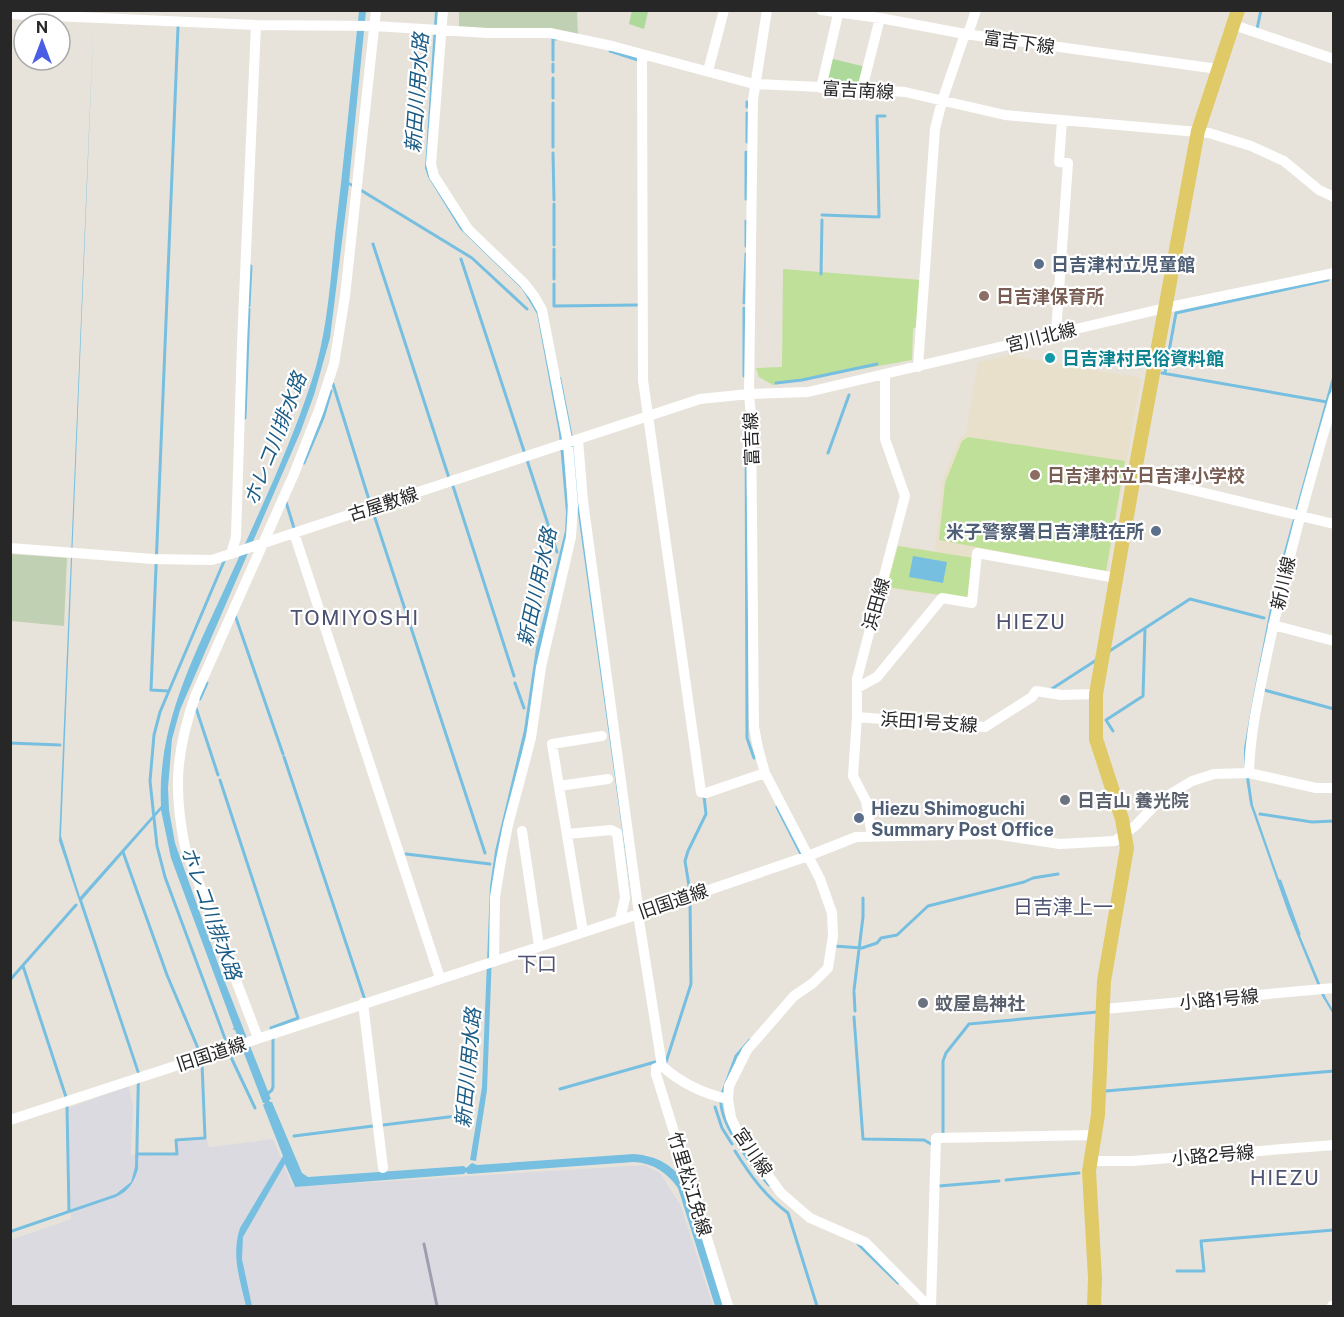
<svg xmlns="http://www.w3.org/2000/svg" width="1344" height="1317" viewBox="0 0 1344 1317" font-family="'Public Sans','Noto Sans JP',sans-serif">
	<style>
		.industrial { fill: #dcdae1 }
		.education { fill: #e8e0ca }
		.green { fill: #adda9b }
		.cemetery { fill: #c0d0b3 }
		.pitch { fill: #bee098 }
		.water { fill: #77bfe0 }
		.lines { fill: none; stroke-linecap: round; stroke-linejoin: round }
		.stream { stroke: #77bfe0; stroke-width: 3 }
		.minor { stroke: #fff; stroke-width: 10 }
		.major { stroke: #e0ca67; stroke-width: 14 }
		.rail { stroke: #9d9faf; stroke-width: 3 }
		.service-dot { fill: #5c6f8a; stroke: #fff; stroke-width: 2 }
		.education-dot { fill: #8d6e63; stroke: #fff; stroke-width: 2 }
		.culture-dot { fill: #0f9aa8; stroke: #fff; stroke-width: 2 }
		.worship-dot { fill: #6b7280; stroke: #fff; stroke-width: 2 }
		.labels { text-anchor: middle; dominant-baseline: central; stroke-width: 4.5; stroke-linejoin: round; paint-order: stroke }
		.street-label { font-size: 18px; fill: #272727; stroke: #fff }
		.service-label { font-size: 18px; font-weight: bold; fill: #4e5e75; stroke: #fff; text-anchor: start }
		.education-label { font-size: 18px; font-weight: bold; fill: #785e54; stroke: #fff; text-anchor: start }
		.culture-label { font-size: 18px; font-weight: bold; fill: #0d838f; stroke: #fff; text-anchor: start }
		.worship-label { font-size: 18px; font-weight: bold; fill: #5b616d; stroke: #fff; text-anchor: start }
		.water-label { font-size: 20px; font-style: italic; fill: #1b5c87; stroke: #fff }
		.neighbourhood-label { font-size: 20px; fill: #4d5172; stroke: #fff }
		.quarter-label { font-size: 21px; letter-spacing: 1.5px; fill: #4d5172; stroke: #fff }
	</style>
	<rect width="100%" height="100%" fill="#e8e3da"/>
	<path class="industrial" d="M129,1086l4,21 -2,48 47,1 -1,-14 30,-3 2,8 64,-8 20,48 352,-22 15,8 21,33 32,100h-702l-1,-66 61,-21 -3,-111z"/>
	<path class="education" d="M1017,353l1,4 123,21 -34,195 -131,-23 -8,49 -84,-11 13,-43 38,6 7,-70 18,-43 6,-5 12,-70z"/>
	<path class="green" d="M632,10l16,2 -4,17 -15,-5z
		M829,58l37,9 -6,19 -28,-3 -5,-7z"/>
	<path class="cemetery" d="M459,11h118l1,24 -119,-7z
		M10,554l57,4 -3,68 -53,-5z"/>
	<path class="pitch" d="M783,269l138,11 -4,46 -4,3 -1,31 -139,25 -14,-8 -3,-9 26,-1z
		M968,437l157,24 -19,110 -167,-31 6,-57 17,-42z
		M898,546l76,12 -7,41 -80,-12z"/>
	<path class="water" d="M94,11l-33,825 19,61 81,-91c-4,-84 35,-153 68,-227 29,-64 60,-129 82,-196 16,-48 19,-98 24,-147 9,-75 16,-151 24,-225h7l-17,171 12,7v3l-12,-7 -19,153 -16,57 -14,38 -120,277 -8,29 -4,49 1,22 6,33 46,129 50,127 -2,1 1,2h2l30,71 6,4 156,-11 2,2 6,-5 5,2 157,-11c23,2 41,11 52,32l38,120h-9l-37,-118c-11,-15 -24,-25 -44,-26l-166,12 -2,-2 -2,2 -169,13 -10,-23 -42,73 -1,22 10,47h-6c-6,-26 -15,-51 -6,-78l43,-72 -20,-51 2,-2h-2l-28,-73 -3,-1 2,-1 -63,-170 -10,-48 -79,90 58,173 -2,96c-4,13 -9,22 -22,28l-105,36 -1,-3 106,-36 15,-12 4,-15 2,-94 -78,-232z
		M435,11h4l-11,152 31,58 66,66 13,20 26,133 5,91 -38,183 -17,73 -22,167 -5,136 -11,71 -6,-1 12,-73 8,-201 5,-35 29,-121 12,-82 29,-117 1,-19 -7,-79 -22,-119 -15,-25 -62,-60 -32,-52 -3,-9z
		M1333,374v10l-57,206 -29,173 6,42 38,109 35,84 7,12v4l-11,-18 -33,-81 -39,-111 -6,-39v-17l9,-51 21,-109z
		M559,377h2l12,61 60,470z
		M913,556l34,6 -4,21 -34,-6z"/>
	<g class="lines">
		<path class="stream" d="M1257,29l4,-19
			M610,51l28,9
			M553,60v-22l3,1
			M553,72v-8
			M553,78v20
			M747,102v5
			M747,113v29
			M553,147v-44
			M746,152v47
			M553,153l1,47
			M359,189l113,69 55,51
			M554,204v41
			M822,215l57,2 -2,-101h8
			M373,244l76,234
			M746,246v-25
			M554,249v30
			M461,259l64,195
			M821,274l1,-54
			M554,284v22l83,-1
			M744,303l2,-49
			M249,306l2,-40
			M1162,373l165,29
			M1165,373l11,-60 152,-33
			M744,376v-68
			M776,383l26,-3 75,-16
			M333,384l37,119
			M746,412l1,326 7,20
			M245,418l4,-109
			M828,453l21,-58
			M527,460l30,92
			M304,463l19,-45 8,-27
			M453,486l61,190
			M286,502l8,26
			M373,512l112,341
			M225,559l-65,153 -6,23 -4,46 7,65 8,31 62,167
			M235,615l48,139
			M1108,652l82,-53 74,19
			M515,683l9,25
			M1050,690l48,-31
			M1264,690l70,19
			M168,691l-17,-1 27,-663
			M200,699l7,-16
			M196,708l22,67
			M1113,731l-7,-11 37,-24 2,-67
			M10,743l50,2
			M284,757l80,240
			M220,780l78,238 -27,10 1,3
			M777,807l24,47
			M1260,814l52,8 22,-1
			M123,852l44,123 33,78
			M406,854l84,10
			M1280,881l19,53
			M690,892l-5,-31 3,-10 18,-37 -2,-18
			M834,946l28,2 15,-5 4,-5 16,-3 31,-29 96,-24 9,-4 25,-4
			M23,966l43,131
			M10,980l66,-75
			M854,990l9,-73v-19
			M854,992l1,19
			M854,1017l9,122 61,1 7,4
			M229,1053l26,55
			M666,1062l25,-78 -1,-84
			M560,1089l95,-27
			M1106,1091l228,-20
			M722,1094l14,-38 14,-16
			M265,1096l7,-6 1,-3v-50
			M721,1101c-1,24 32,66 48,84
			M67,1107l2,104
			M715,1107l7,21 10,16
			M383,1125l90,-11
			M943,1133v-72l3,-8 23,-29 128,-12
			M294,1136l79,-10
			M735,1151c15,24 30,45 53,62l29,93
			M137,1154h40l-1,-14 29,-2 -3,-75
			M1006,1180l73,-7
			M939,1186l60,-5
			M858,1244l40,39
			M1177,1271h27l-3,-30 133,-11"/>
		<path class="minor" d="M443,10l-12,154 3,12 34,53 56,54 10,13 8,14 26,134 5,61 -2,32 -30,130 -10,71 -23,87 -7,35 -6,37 -1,63
			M767,10l-14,90 -4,294 2,22 3,311 4,21 7,25 55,106 12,34 1,23 -5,32 -15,15 -19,13 -47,54 -18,36 -1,13 3,19 9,19 41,56 29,25 55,24 63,64
			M821,10l59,8 85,16 253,35
			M10,14l246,11 118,1 114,7h62l62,13 142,38 109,5 42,3 100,23 204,18 42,13 33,15 35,29 15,7
			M1234,25l100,34
			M968,34l8,-24
			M642,55l1,325 58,412 5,1 59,-20
			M708,71l16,-61
			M821,88l18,-78
			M862,89l18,-71
			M1056,333l12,-170 -9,-1 3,-41
			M918,367l17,-238 7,-28 23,-67
			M578,440l5,61 56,413
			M1134,476l200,48
			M294,533l146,445
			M10,548l143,11 59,1 488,-161 49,-5 59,-2 357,-84 169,-35
			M231,554l5,-17 6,-193 14,-319
			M1273,625l61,16
			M857,688l20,-11 65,-79 30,5 5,-50 139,25
			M857,717l128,10 47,-30 4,-6 25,4 35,-1
			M1249,773c1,-40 10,-79 18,-118 18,-87 42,-172 67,-258
			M559,786l49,-7
			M522,831l17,115
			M567,834l44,-4 6,3 8,65 -5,21
			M872,836l-6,-35 -13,-25 4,-59v-38l48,-183 -20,-57v-65
			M638,914l24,152c18,16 42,28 66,33
			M583,932l-31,-188 50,-8
			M363,1003l20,165
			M1104,1009l230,-21
			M258,1038l-73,-191c-12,-58 -9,-97 11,-153l98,-220 25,-64 15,-46 11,-68 31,-286
			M662,1066l-6,2v6l72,232
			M10,1120l629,-206 169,-58 48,-19 138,-3 66,10 55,-3 20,-15 24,-25 33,-20 22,-7 35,-1 67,15h18
			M1092,1161h40l202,-16
			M931,1306l5,-168 159,-3
			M1332,1306h2"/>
		<path class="major" d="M1094,1306l1,-28 -6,-107 9,-56 6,-134 23,-133 -5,-29 -26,-80v-45l38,-218 64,-345 40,-121"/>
		<path class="rail" d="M424,1244l13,62"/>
	</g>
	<g class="service-dot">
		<circle cx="1039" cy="264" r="6"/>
		<circle cx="1156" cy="531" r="6"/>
		<circle cx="859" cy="818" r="6"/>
	</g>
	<g class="education-dot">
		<circle cx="984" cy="296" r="6"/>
		<circle cx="1035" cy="475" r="6"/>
	</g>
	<circle class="culture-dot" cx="1050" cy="358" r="6"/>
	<g class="worship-dot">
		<circle cx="1065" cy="800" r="6"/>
		<circle cx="923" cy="1003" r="6"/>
	</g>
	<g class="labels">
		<g class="street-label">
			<text transform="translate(1019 42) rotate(8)">富吉下線</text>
			<text transform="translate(858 90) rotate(3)">富吉南線</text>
			<text transform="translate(1041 337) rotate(-14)">宮川北線</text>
			<text transform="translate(751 439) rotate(-92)">富吉線</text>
			<text transform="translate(383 504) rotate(-18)">古屋敷線</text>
			<text transform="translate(1283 583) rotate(-77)">新川線</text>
			<text transform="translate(876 604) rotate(-74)">浜田線</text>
			<text transform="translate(929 722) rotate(4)">浜田1号支線</text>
			<text transform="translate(673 901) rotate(-19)">旧国道線</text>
			<text transform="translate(1219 999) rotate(-5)">小路1号線</text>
			<text transform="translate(211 1054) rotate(-18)">旧国道線</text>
			<text transform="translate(753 1152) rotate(56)">宮川線</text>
			<text transform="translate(1213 1155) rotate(-5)">小路2号線</text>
			<text transform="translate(690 1184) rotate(73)">竹里松江免線</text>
		</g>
		<g class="service-label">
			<text x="1051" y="264">日吉津村立児童館</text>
			<text x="1144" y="531" text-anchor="end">米子警察署日吉津駐在所</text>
			<text x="871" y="808">Hiezu Shimoguchi<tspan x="871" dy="21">Summary Post Office</tspan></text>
		</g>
		<g class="education-label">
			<text x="996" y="296">日吉津保育所</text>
			<text x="1047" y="475">日吉津村立日吉津小学校</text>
		</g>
		<g class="culture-label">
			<text x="1062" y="358">日吉津村民俗資料館</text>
		</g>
		<g class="worship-label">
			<text x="1077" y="800">日吉山 養光院</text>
			<text x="935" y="1003">蚊屋島神社</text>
		</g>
		<g class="water-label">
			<text transform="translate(417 93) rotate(-86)">新田川用水路</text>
			<text transform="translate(275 439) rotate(-69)">ホレコ川排水路</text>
			<text transform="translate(537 587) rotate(-78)">新田川用水路</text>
			<text transform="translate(211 913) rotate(70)">ホレコ川排水路</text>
			<text transform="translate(468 1068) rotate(-85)">新田川用水路</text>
		</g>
		<g class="neighbourhood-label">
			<text x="1063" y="907">日吉津上一</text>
			<text x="537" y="964">下口</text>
		</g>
		<g class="quarter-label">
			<text x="355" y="617">TOMIYOSHI</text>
			<text x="1031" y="621">HIEZU</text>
			<text x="1285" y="1177">HIEZU</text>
		</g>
	</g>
	<rect width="1344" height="1317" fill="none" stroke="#272727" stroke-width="24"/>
	<g transform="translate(42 42)"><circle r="28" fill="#ffffff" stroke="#a9a9a9" stroke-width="1.5"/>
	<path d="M0-4.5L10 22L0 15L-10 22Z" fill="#495ee5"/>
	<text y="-9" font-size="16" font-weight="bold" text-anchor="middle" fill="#272727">N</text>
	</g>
</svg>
